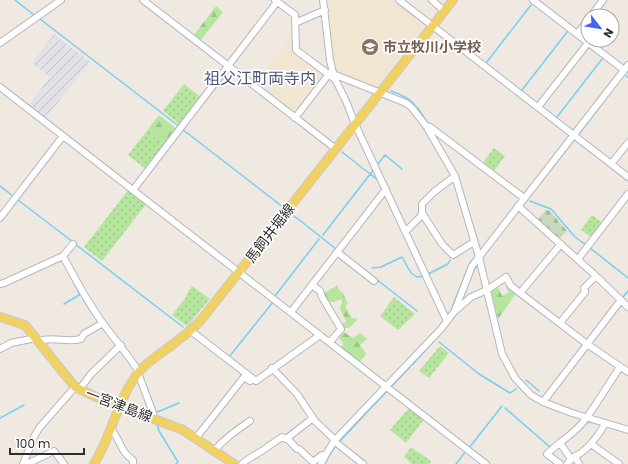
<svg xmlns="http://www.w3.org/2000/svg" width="628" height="464" viewBox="0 0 628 464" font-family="Poppins,'Noto Sans JP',sans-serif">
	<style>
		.industrial { fill: url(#industrial-furrows) }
		.education { fill: #f0e6d1 }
		.grass { fill: url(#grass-dots) }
		.forest { fill: url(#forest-firs) }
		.cemetery { fill: url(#cemetery-stones) }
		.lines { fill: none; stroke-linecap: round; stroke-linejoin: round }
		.stream { stroke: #75cff0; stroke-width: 1.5 }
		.minor-casing { stroke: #b4b7c1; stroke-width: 8 }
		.major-casing { stroke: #c9c9c9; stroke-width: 10 }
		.minor { stroke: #fff; stroke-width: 6 }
		.major { stroke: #f2d163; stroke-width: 8 }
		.labels { text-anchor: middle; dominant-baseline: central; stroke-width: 3.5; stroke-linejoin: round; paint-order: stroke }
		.education-label { font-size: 14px; font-weight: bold; fill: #785e54; stroke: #fff; text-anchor: start }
		.street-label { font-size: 14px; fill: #2e2e2e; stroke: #fff }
		.quarter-label { font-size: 16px; fill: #4d5680; stroke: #fff }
	</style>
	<defs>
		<pattern id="industrial-furrows" width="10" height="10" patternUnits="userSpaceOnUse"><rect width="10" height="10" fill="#e3e1e8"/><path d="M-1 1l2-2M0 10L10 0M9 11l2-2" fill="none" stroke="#c3c1c7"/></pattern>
		<pattern id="grass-dots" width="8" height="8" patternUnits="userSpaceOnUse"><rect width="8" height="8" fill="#b6e59e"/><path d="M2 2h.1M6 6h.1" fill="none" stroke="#9dc588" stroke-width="1.8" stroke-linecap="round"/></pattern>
		<pattern id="forest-firs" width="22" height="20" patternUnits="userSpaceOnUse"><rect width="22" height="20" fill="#b6e59e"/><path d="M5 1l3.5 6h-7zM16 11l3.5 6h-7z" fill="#9dc588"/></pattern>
		<pattern id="cemetery-stones" width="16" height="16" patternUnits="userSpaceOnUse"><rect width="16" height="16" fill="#c8d9b8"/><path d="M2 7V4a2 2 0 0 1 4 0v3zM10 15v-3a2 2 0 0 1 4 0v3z" fill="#acbb9e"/></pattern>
	</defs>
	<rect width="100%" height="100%" fill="#efe9e1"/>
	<path class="industrial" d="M54,34l36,28 -45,57 -17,-13 22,-29 -18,-14z"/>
	<path class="education" d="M330,0h63l32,25v1l-49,62 -32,-12 -8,-5 -2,-3 -6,-57z
		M292,35l2,16 31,23v3l-28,36 -3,1 -30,-23 11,-15 -9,-7z"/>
	<path class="grass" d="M184,84l18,14 -21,27 -18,-14z
		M146,132l19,14 -18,24 -19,-15z
		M494,148l11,8 -12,16 -11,-8z
		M129,189l18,14 -45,58 -18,-14z
		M592,215l12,9 -11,14 -12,-8z
		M192,286l18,13 -23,27 -15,-11 15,-19 -1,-1z
		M394,297l21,17 -17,16 -18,-14z
		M440,346l9,7 -20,25 -10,-7z
		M410,407l15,11 -19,25 -16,-13z
		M411,447l20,14 -2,3h-17l-8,-7z"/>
	<path class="forest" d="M216,6l7,6 -23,29 -7,-5z
		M159,115l19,15 -13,16 -19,-14z
		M337,286l4,6 1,-1 6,13 -3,2 7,12h4l1,2 -8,8h-5l-4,-4 5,-1 1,-2 -6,-12 2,-7 -1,-3 -7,3h-7l-4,-7 1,-2z
		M508,286l9,6 -19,27 -7,-27 7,-5 4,9 7,-4 -3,-5z
		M344,332l9,6 7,-5 7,6 -7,6 6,9 -7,9 -18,-14 2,-6 -4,-5z"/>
	<path class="cemetery" d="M546,210l4,1 17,20 -8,8 -17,-15 -4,-5z"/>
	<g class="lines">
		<path class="stream" d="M15,0l19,15
			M40,19l140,108
			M486,63l45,-58
			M627,72l1,-2
			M626,76l2,1
			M522,90l45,-58
			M391,91c9,3 18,7 24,14
			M417,107l10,15 4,3
			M557,117l45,-58
			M182,129l101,78
			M579,134l44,-58
			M342,152l37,29
			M377,165l8,-10 17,14
			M542,181l32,-41
			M0,186l13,10
			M18,200l55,42
			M530,201l21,8 24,28 11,8
			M293,215l43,34
			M323,235l51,-66
			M75,244l108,83
			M590,248l38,30
			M372,268l9,-1 21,-10 9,16 6,4 7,-1
			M472,273l5,-7
			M428,274l20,-10 2,-4
			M72,279l8,16
			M376,279l41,32
			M275,296l44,-57
			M622,298l6,-7
			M83,299l9,14
			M64,304l15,-9
			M453,305l16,-40 4,-6
			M439,342l40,32 31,19 6,-4
			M229,357l44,-55
			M412,365l21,-23
			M526,380l13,11
			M391,387l19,-20
			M505,408l46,40
			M155,413l24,-10
			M0,418l24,-13
			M157,424l2,7 19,31 -2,2
			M339,442l49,-52
			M469,448l33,-42
			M325,464l4,-8 7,-11
			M456,464l10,-13"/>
		<defs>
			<path id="minor" d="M143,0l193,149
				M275,0l20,15 1,35 39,29
				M323,0l7,60 4,17 12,24 9,23 92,197
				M399,0l229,177
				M432,0l12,11
				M533,0l91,70
				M591,16l12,-16
				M295,23l30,-13
				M577,34l11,-14
				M0,43l61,-43
				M228,66l49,-64
				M333,74l73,29 6,5 14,18 29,50 24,81 23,97 13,24 16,17 12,7 29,11 56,17
				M0,87l486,377
				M538,107l50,-64
				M295,118l34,-44
				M426,126l4,1 94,71
				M611,164l17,-21
				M455,176l-21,16 -12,12v9l20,31 11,11 21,-13
				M133,190l95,-124
				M518,206l78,70 32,31
				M0,218l63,-82
				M406,231l17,-17
				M337,252l37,29
				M63,256l10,-12
				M578,259l50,-65
				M0,284l4,-1 59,-27c12,23 24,45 39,66 13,18 25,31 37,50
				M312,285l8,6 2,6 19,32 -11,13
				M520,293l41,-49
				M455,310l17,-44 156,-201
				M291,312l95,-123
				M560,323l25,-31 -1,-4 12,-12
				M191,331l65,50 64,-46
				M38,341c16,-5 27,2 43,-2l3,-5 19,-11
				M0,349l11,-6 25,-5
				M272,368l25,26 18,27 20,19
				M138,373l15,40 -3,4
				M79,390l12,-16 30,-29
				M543,402l78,-102
				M111,429c9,10 10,24 22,31v4
				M196,438l48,-61 6,4
				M287,438l10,11h2l14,13 9,-7 3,1
				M334,441l29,23
				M560,443l11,16
				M591,444l28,20
				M214,451c11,-13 23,-21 36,-30
				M575,456l4,8
				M23,464l12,-29 5,-8 35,-40
				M27,464l27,-13 10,13
				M242,464c7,-7 17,-10 24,-16 6,-4 10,-7 16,-11l4,2 27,-21
				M321,464l4,-8 9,-15 107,-112 13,-17 17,-15 16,-7 19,-13 5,9 9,7 67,51 41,28
				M560,464l-13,-10c12,-12 27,-20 37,-33 13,-17 24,-36 36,-54
				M567,464c4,-6 10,-8 15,-12 10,-7 17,-18 23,-28"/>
			<path id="major" d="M0,317l25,8 50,62 21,10 87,33 51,34
				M94,464c18,-29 23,-64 44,-91 6,-8 15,-14 23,-20 14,-10 28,-20 40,-33l252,-320"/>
		</defs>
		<use href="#minor" class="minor-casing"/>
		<use href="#major" class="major-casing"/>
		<use href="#minor" class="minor"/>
		<use href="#major" class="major"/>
	</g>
	<defs>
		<symbol id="school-disc" viewBox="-11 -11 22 22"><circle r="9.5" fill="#8d6e63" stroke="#fff"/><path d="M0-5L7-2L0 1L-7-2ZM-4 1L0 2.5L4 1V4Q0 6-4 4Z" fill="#fff"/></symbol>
	</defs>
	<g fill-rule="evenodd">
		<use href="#school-disc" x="360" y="37" width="20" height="20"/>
	</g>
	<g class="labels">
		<g class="education-label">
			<text x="383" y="47">市立牧川小学校</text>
		</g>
		<g class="street-label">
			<text transform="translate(270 233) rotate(-52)">馬飼井堀線</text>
			<text transform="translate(119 405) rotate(21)">一宮津島線</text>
		</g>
		<g class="quarter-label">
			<text x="260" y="78">祖父江町両寺内</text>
		</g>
	</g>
	<g transform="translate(600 28) rotate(121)"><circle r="19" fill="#ffffff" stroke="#ababab"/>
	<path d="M0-3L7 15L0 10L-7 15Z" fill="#4264fb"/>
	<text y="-6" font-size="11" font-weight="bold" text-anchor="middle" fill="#2e2e2e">N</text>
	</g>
	<path d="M10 448v6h74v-6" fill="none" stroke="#2e2e2e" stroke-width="2"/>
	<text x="16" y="448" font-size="12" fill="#2e2e2e" stroke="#ffffff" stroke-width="3" paint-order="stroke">100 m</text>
</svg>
